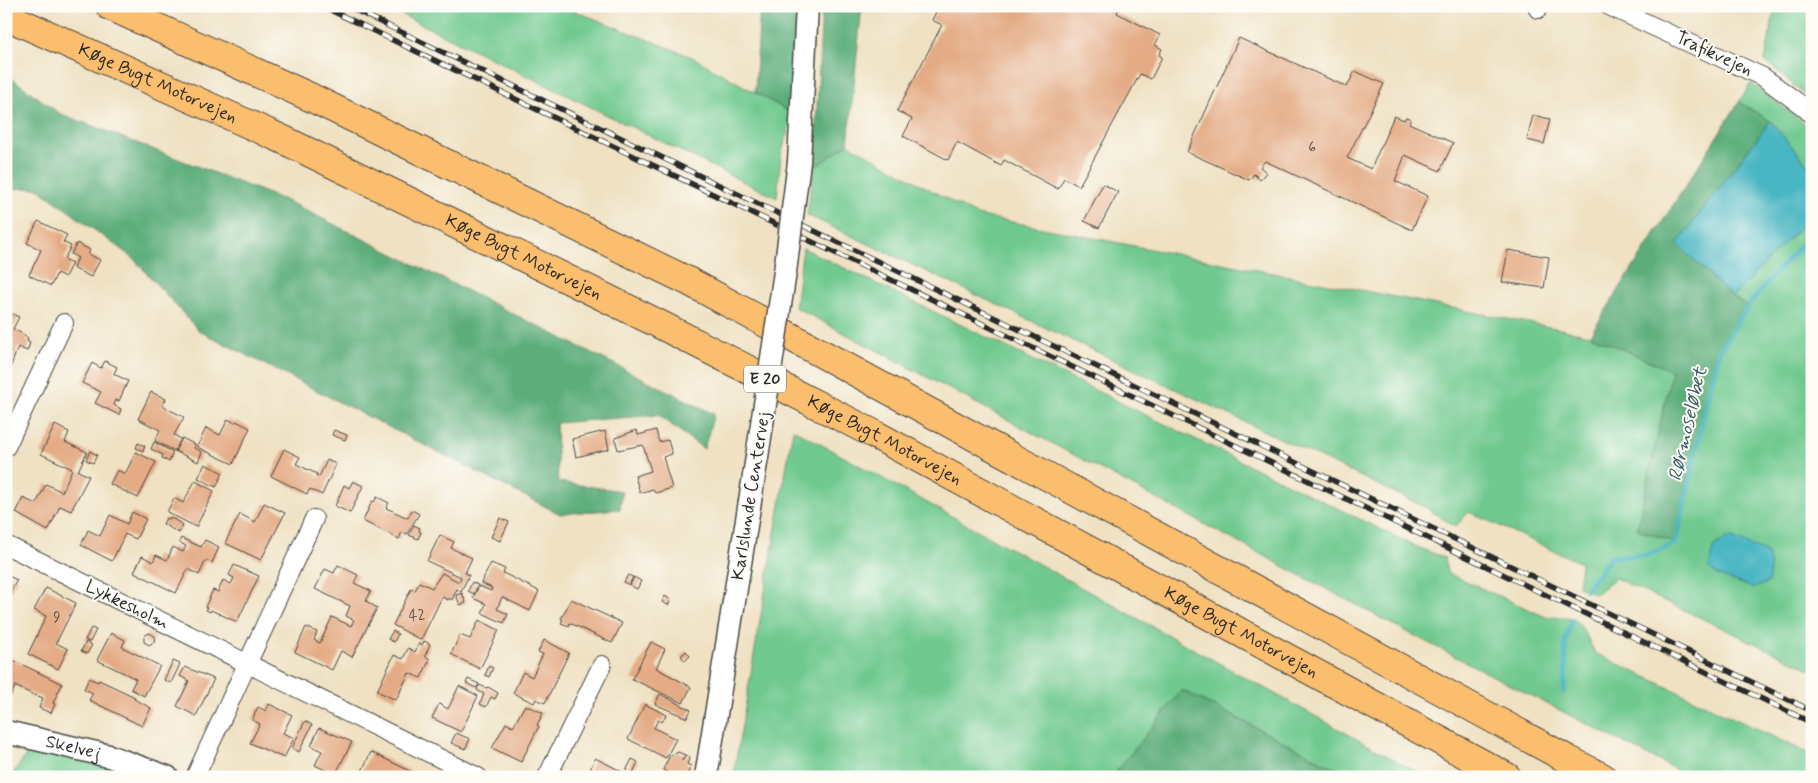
<svg xmlns="http://www.w3.org/2000/svg" width="1818" height="783" viewBox="0 0 1818 783" font-family="Mynerve,sans-serif">
	<style>
		.green { fill: #70c98f; stroke: #4e7a5d }
		.forest { fill: #5cad7a; stroke: #446c52 }
		.water { fill: #49b6c3; stroke: #3a7077 }
		.lines { fill: none; stroke-linecap: round; stroke-linejoin: round }
		.stream { stroke: #49b6c3; stroke-width: 5 }
		.building { fill: #e4ab85 }
		.minor-casing { stroke: #484642; stroke-width: 20 }
		.tertiary-casing { stroke: #484642; stroke-width: 25 }
		.motorway-casing { stroke: #484642; stroke-width: 30 }
		.minor { stroke: #fff; stroke-width: 18 }
		.tertiary { stroke: #fff; stroke-width: 22 }
		.motorway { stroke: #fbbe6e; stroke-width: 28 }
		.rail-casing { stroke: #2b2b2b; stroke-width: 5.5 }
		.rail { stroke: #fdfcf7; stroke-width: 4; stroke-dasharray: 11; stroke-linecap: butt }
		.tertiary-bridge-casing { stroke: #484642; stroke-width: 25; stroke-linecap: butt }
		.tertiary-bridge { stroke: #fff; stroke-width: 22 }
		.labels { text-anchor: middle; dominant-baseline: central; stroke-width: 4; stroke-linejoin: round; paint-order: stroke }
		.number-label { font-size: 15px; fill: #594b42 }
		.shield { fill: #fdfcf7; stroke: #6a6a68; stroke-width: 1 }
		.shield-label { font-size: 16px; font-weight: bold; fill: #2b2b2b }
		.street-label { font-size: 18px; fill: #2b2b2b; stroke: #fdfcf7 }
		.water-label { font-size: 19px; font-style: italic; fill: #365c60; stroke: #fdfcf7 }
	</style>
	<rect width="100%" height="100%" fill="#fdfcf7"/>
	<filter id="ink" filterUnits="userSpaceOnUse"><feTurbulence type="fractalNoise" baseFrequency=".02" numOctaves="2"/><feDisplacementMap in="SourceGraphic" scale="10" xChannelSelector="R" yChannelSelector="G"/><feConvolveMatrix kernelMatrix="1 2 1 2 8 2 1 2 1" color-interpolation-filters="sRGB"/></filter>
	<filter id="wash" filterUnits="userSpaceOnUse"><feTurbulence type="fractalNoise" baseFrequency=".0096" numOctaves="4" result="noise"/><feDisplacementMap in="SourceGraphic" scale="20" xChannelSelector="R" yChannelSelector="G"/><feGaussianBlur stdDeviation="1.12" result="paint"/><feColorMatrix in="noise" values="0 0 0 0 0 0 0 0 0 0 0 0 0 0 0 0 0 1.4 0 .05"/><feComposite in="paint" operator="in"/></filter>
	<g filter="url(#wash)">
		<rect width="100%" height="100%" fill="#efe1c2"/>
		<path class="green" d="M384,6h178l130,51 101,57 -12,41 -4,43z
			M1775,6h37v95l-47,-40z
			M1751,83l51,38 10,11v38l-42,-49 -31,-19z
			M848,144l128,71 614,120 82,36 -35,158 39,14 27,-125 16,-67 29,-45 -16,-9 80,-82v455l-197,-92 -20,16 -17,-8 3,-23 -112,-51 -14,15 -28,-19 -620,-293 7,-47z
			M803,248l614,299 28,11 2,15 99,44c36,-2 34,8 49,36l217,102v22h-122l-275,-141 -620,-329z
			M793,429l633,348h-73l-171,-87 -70,87h-379z
			M60,752l49,14 27,11h-123l1,-5 12,-17z"/>
		<path class="forest" d="M760,6h38l-5,108 -38,-22z
			M822,6h40l-14,138 -34,24z
			M6,74l53,39 228,88 427,213 -10,35 -46,-34 -102,8 2,59 64,9 -2,18 -60,5 -361,-183 -66,-73 -96,-70 -31,1z
			M1739,102l31,19 -93,123 55,53 16,9 -29,45 -16,67 -27,125 -39,-14 35,-158 -82,-36z
			M1182,690l171,87h-241z"/>
		<path class="water" d="M1770,121l42,49v45l-80,82 -55,-53z
			M1730,537l36,15 5,13 -3,18 -14,5 -37,-13 -8,-8 6,-22z"/>
		<g class="lines">
			<path class="stream" d="M1586,590l25,-33 36,-2 29,-12 27,-125 16,-67 29,-45 28,-34 36,-38
				M1564,692l2,-21 -1,-29 7,-22"/>
		</g>
		<g id="blocks">
			<path class="building" d="M939,6h181l-3,7 43,22 -5,10 7,4 -3,6 3,2 -11,22 -11,-5 -61,112 -15,-8 -6,11 -54,-29 -3,6 -44,-24 -9,18 -45,-24 9,-17 -15,-8 45,-86 -10,-5z
				M1239,38l108,49 8,-16 29,13 -37,74 24,11 23,-53 10,4 2,-3 5,2 -2,4 44,20 -13,28 -35,-16 -10,26 33,15 -16,34 -147,-69 -5,6 6,5 -6,8 -6,-6 -5,6 -62,-28z
				M1533,115l17,4 -6,25 -17,-4z
				M1103,184l15,8 -19,36 -15,-7z
				M38,221l29,14 -4,7 8,4 -7,13 8,4 -7,14 -8,-4 -6,13 -22,-11 12,-25 -14,-7z
				M77,243l13,7 -2,4 12,6 -9,17 -18,-9 5,-10 -7,-4z
				M1508,250l41,7 -5,31 -42,-6z
				M6,311l13,6 -6,12 12,6v1l3,2 -1,3 3,2 -3,8 -9,-4 -12,32v-23l4,-6 -4,-2z
				M105,361l12,6 -3,7 14,7 -9,20 -3,-1 -2,5 7,4 -2,6 -24,-12 6,-11 -19,-9 10,-20 9,5z
				M151,392l15,7 -4,7 22,11 -10,18 7,4 -6,12 -20,-10 5,-11 -22,-11z
				M228,419l7,4 1,-2 14,7 -17,36 -36,-17 9,-19 14,7z
				M55,425l14,7 -4,10 22,10 -9,19 11,5 -18,35 -11,-5 -12,25 -32,-18 7,-15 13,6 10,-20 16,8 5,-11 5,-12 -31,-15z
				M334,430l13,5 -2,5 -13,-5z
				M637,430l1,5 18,-5 3,12 9,-2 4,14 -9,3 9,31 -17,5 -2,-4 -13,4 -5,-17 16,-5 -8,-26 -25,5 -3,-12z
				M605,431l4,18 -33,8 -4,-18z
				M182,438l14,7 -2,3 8,4 -4,10 -23,-11z
				M154,442l19,10 -4,10 -7,-4 1,-3 -12,-6z
				M138,443l7,3 -2,5 -7,-3z
				M284,449l16,8 -4,7 21,10 -1,2 3,1 8,-17 9,4 -14,31 -12,-6 -3,5 -36,-18z
				M90,451l7,4 -4,8 -7,-3z
				M136,452l20,10 -18,36 -28,-14 7,-14 8,4z
				M205,464l18,9 -7,14 -18,-9z
				M195,481l19,10 -18,36 -29,-15 7,-14 9,5z
				M353,481l10,5 -13,27 -15,-7 9,-21 5,3z
				M377,497l12,6 -3,5 22,10 4,-8 7,4 -12,20 -5,-2 -3,7 -36,-18 9,-20 2,1z
				M264,503l21,10 -24,47 -36,-17 15,-29 15,8z
				M132,512l14,7 -10,20 -11,-5 -13,27 -31,-16 7,-15 12,6 10,-21 17,9z
				M170,517l13,8 -4,8 -16,-9 3,-6 3,1z
				M500,518l9,4 -9,19 -9,-4z
				M414,525l6,3 -1,3 2,1 -3,7 -9,-4z
				M440,535l14,7 -3,6 21,10 -7,15 4,2 -8,17 -4,-3 -5,11 -3,-2 -1,2 -6,-3 -21,43 -28,-15 18,-36 4,2 4,-9 13,6 10,-15 17,9 2,-5 -34,-16z
				M181,538l20,9 4,-7 14,7 -7,16 -6,-3 -7,15 -11,-6 -12,24 -42,-21 8,-16 11,6 3,-7 11,5 6,-13 10,5 3,-6 -7,-4z
				M491,563l14,6 -2,4 36,18 -9,20 -28,-14 -5,12 11,5 -4,9 -22,-10 4,-9 -13,-6 6,-12 12,5 1,-3 -11,-5z
				M234,565l25,11 -22,46 -26,-12 -1,2 -4,-2 1,-2 -2,-1 8,-17 5,2 5,-12 8,4 3,-6 -5,-3z
				M338,565l20,10 -4,8 17,8 -5,10 11,7 -25,49 -11,-6 -9,19 -37,-18 11,-25 11,5 -3,8 6,3 12,-26 19,9 3,-6 -8,-4 4,-10 -35,-17 10,-20 9,4z
				M6,575l11,5 -11,20z
				M628,575l5,2 -4,8 -5,-3z
				M634,577l7,4 -4,8 -7,-4z
				M472,582l6,3 -4,9 -6,-3z
				M46,588l30,15 -20,40 12,6 -10,20 -30,-15 18,-38 -12,-6z
				M462,593l4,10 -6,2 -4,-10z
				M665,596l6,4 -3,5 -6,-3z
				M571,599l51,24 -10,20 -42,-20 -1,3 -8,-3 2,-3 -2,-1z
				M479,620l20,10 -19,39 -29,-15 9,-19 10,4z
				M91,628l5,2 -6,12 -5,-2z
				M393,631l5,3 -4,8 -6,-3z
				M111,633l14,7 -3,7 38,19 -16,30 -13,-7 5,-10 -39,-19z
				M149,633l6,3 -1,6 -5,3 -5,-3v-6z
				M544,640l25,13 -24,50 -9,-4 -2,4 -21,-10 10,-21 9,5 11,-23 -5,-2z
				M424,641l6,3 -5,12 5,3 -9,19 -12,-5 -13,27 -19,-9 17,-36 9,4 5,-11 7,4 4,-9 3,2z
				M86,642l6,3 -5,9 -6,-3z
				M651,642l14,7 -9,19 35,19 -8,16 -51,-24z
				M686,651l4,5 -5,5 -4,-5z
				M9,658l53,26 -9,19 2,1 -4,9 -12,-5 4,-10 -7,-3v1l-21,-10 -4,9 -5,-3v-28z
				M173,661l7,3 -9,19 -7,-3z
				M489,666l4,2 -4,9 -4,-2z
				M185,667l29,12 -18,37 -19,-10 12,-25 -9,-5z
				M89,678l9,4 1,-2 36,17 -1,2 17,9 -9,18 -53,-26 4,-7 -9,-4z
				M468,679l11,5 -3,4 -10,-5z
				M479,685l8,3 1,-1 10,6 -3,6 -4,-2 -5,10 -6,-3 4,-10 -7,-4z
				M459,686l19,10 -17,36 -29,-14 7,-14 9,5z
				M660,694l31,16 -4,8 -32,-14z
				M269,704l23,11 -9,18 11,5 -10,20 -34,-15 10,-19 -8,-4 6,-13 8,4z
				M645,704l21,11 -4,7 -4,-2 -4,8 22,11 -10,19 -38,-19z
				M525,705l18,8 -6,12 2,1 -18,36 -29,-14 14,-25 7,4z
				M305,721l7,4 -13,27 -7,-4z
				M319,728l33,14 -17,33 -20,-10 7,-14 -11,-5z
				M456,733l14,6 -5,10 -14,-6z
				M371,752l41,20 -2,5h-42l-7,-4z
				M678,752l7,3 -3,6 4,-6 4,2 -3,7 4,2 -5,11h-10l-13,-7 7,-15 1,1z
				M595,758l28,14 -3,5h-24v-2l-7,-3z
				M632,759l6,3 -7,15h-3l-4,-2z"/>
		</g>
	</g>
	<g filter="url(#ink)">
		<use href="#blocks" fill-opacity="0" stroke="#484642" stroke-width="1"/>
		<g class="lines">
			<defs>
				<path id="minor" d="M1609,6l154,71 41,30 8,8
					M1538,9l1,-3
					M6,447l58,-124
					M6,545l472,232
					M195,777l119,-258
					M547,777l55,-112"/>
				<g id="tertiary">
					<path d="M799,162l8,-156"/>
					<path id="s1" d="M6,732l103,24 58,21"/>
					<path d="M706,777l51,-320"/>
				</g>
				<g id="motorway">
					<path d="M110,6l202,92 378,184 877,477 35,18"/>
					<path id="s2" d="M6,16l278,124 373,183 217,111 633,343"/>
				</g>
			</defs>
			<use href="#minor" class="minor-casing"/>
			<use href="#tertiary" class="tertiary-casing"/>
			<use href="#motorway" class="motorway-casing"/>
			<use href="#minor" class="minor"/>
			<use href="#tertiary" class="tertiary"/>
			<use href="#motorway" class="motorway"/>
			<defs>
				<path id="rail" d="M322,6l1490,717
					M347,6l1465,705"/>
			</defs>
			<use href="#rail" class="rail-casing"/>
			<use href="#rail" class="rail"/>
			<defs>
				<path id="tertiary-bridge" d="M757,457l28,-185 14,-110"/>
			</defs>
			<use href="#tertiary-bridge" class="tertiary-bridge-casing"/>
			<use href="#tertiary-bridge" class="tertiary-bridge"/>
		</g>
	</g>
	<g class="labels">
		<g class="number-label">
			<text x="1312" y="148">6</text>
			<text x="417" y="616">42</text>
			<text x="57" y="618">9</text>
		</g>
		<rect class="shield" x="744" y="365.5" width="42" height="27" rx="4"/>
		<g class="shield-label">
			<text x="765" y="379">E 20</text>
		</g>
		<g class="street-label">
			<text transform="translate(1714 54) rotate(25)">Trafikvejen</text>
			<text stroke="none"><textPath href="#s2" startOffset="166">Køge Bugt Motorvejen</textPath></text>
			<text stroke="none"><textPath href="#s2" startOffset="571">Køge Bugt Motorvejen</textPath></text>
			<text stroke="none"><textPath href="#s2" startOffset="976">Køge Bugt Motorvejen</textPath></text>
			<text transform="translate(751 496) rotate(-81)">Karlslunde Centervej</text>
			<text transform="translate(127 605) rotate(26)">Lykkesholm</text>
			<text stroke="none"><textPath href="#s2" startOffset="1381">Køge Bugt Motorvejen</textPath></text>
			<text stroke="none"><textPath href="#s1" startOffset="69">Skelvej</textPath></text>
		</g>
		<g class="water-label">
			<text transform="translate(1688 424) rotate(-77)">Rørmoseløbet</text>
		</g>
	</g>
	<rect width="1818" height="783" fill="none" stroke="#fdfcf7" stroke-width="25"/>
</svg>
